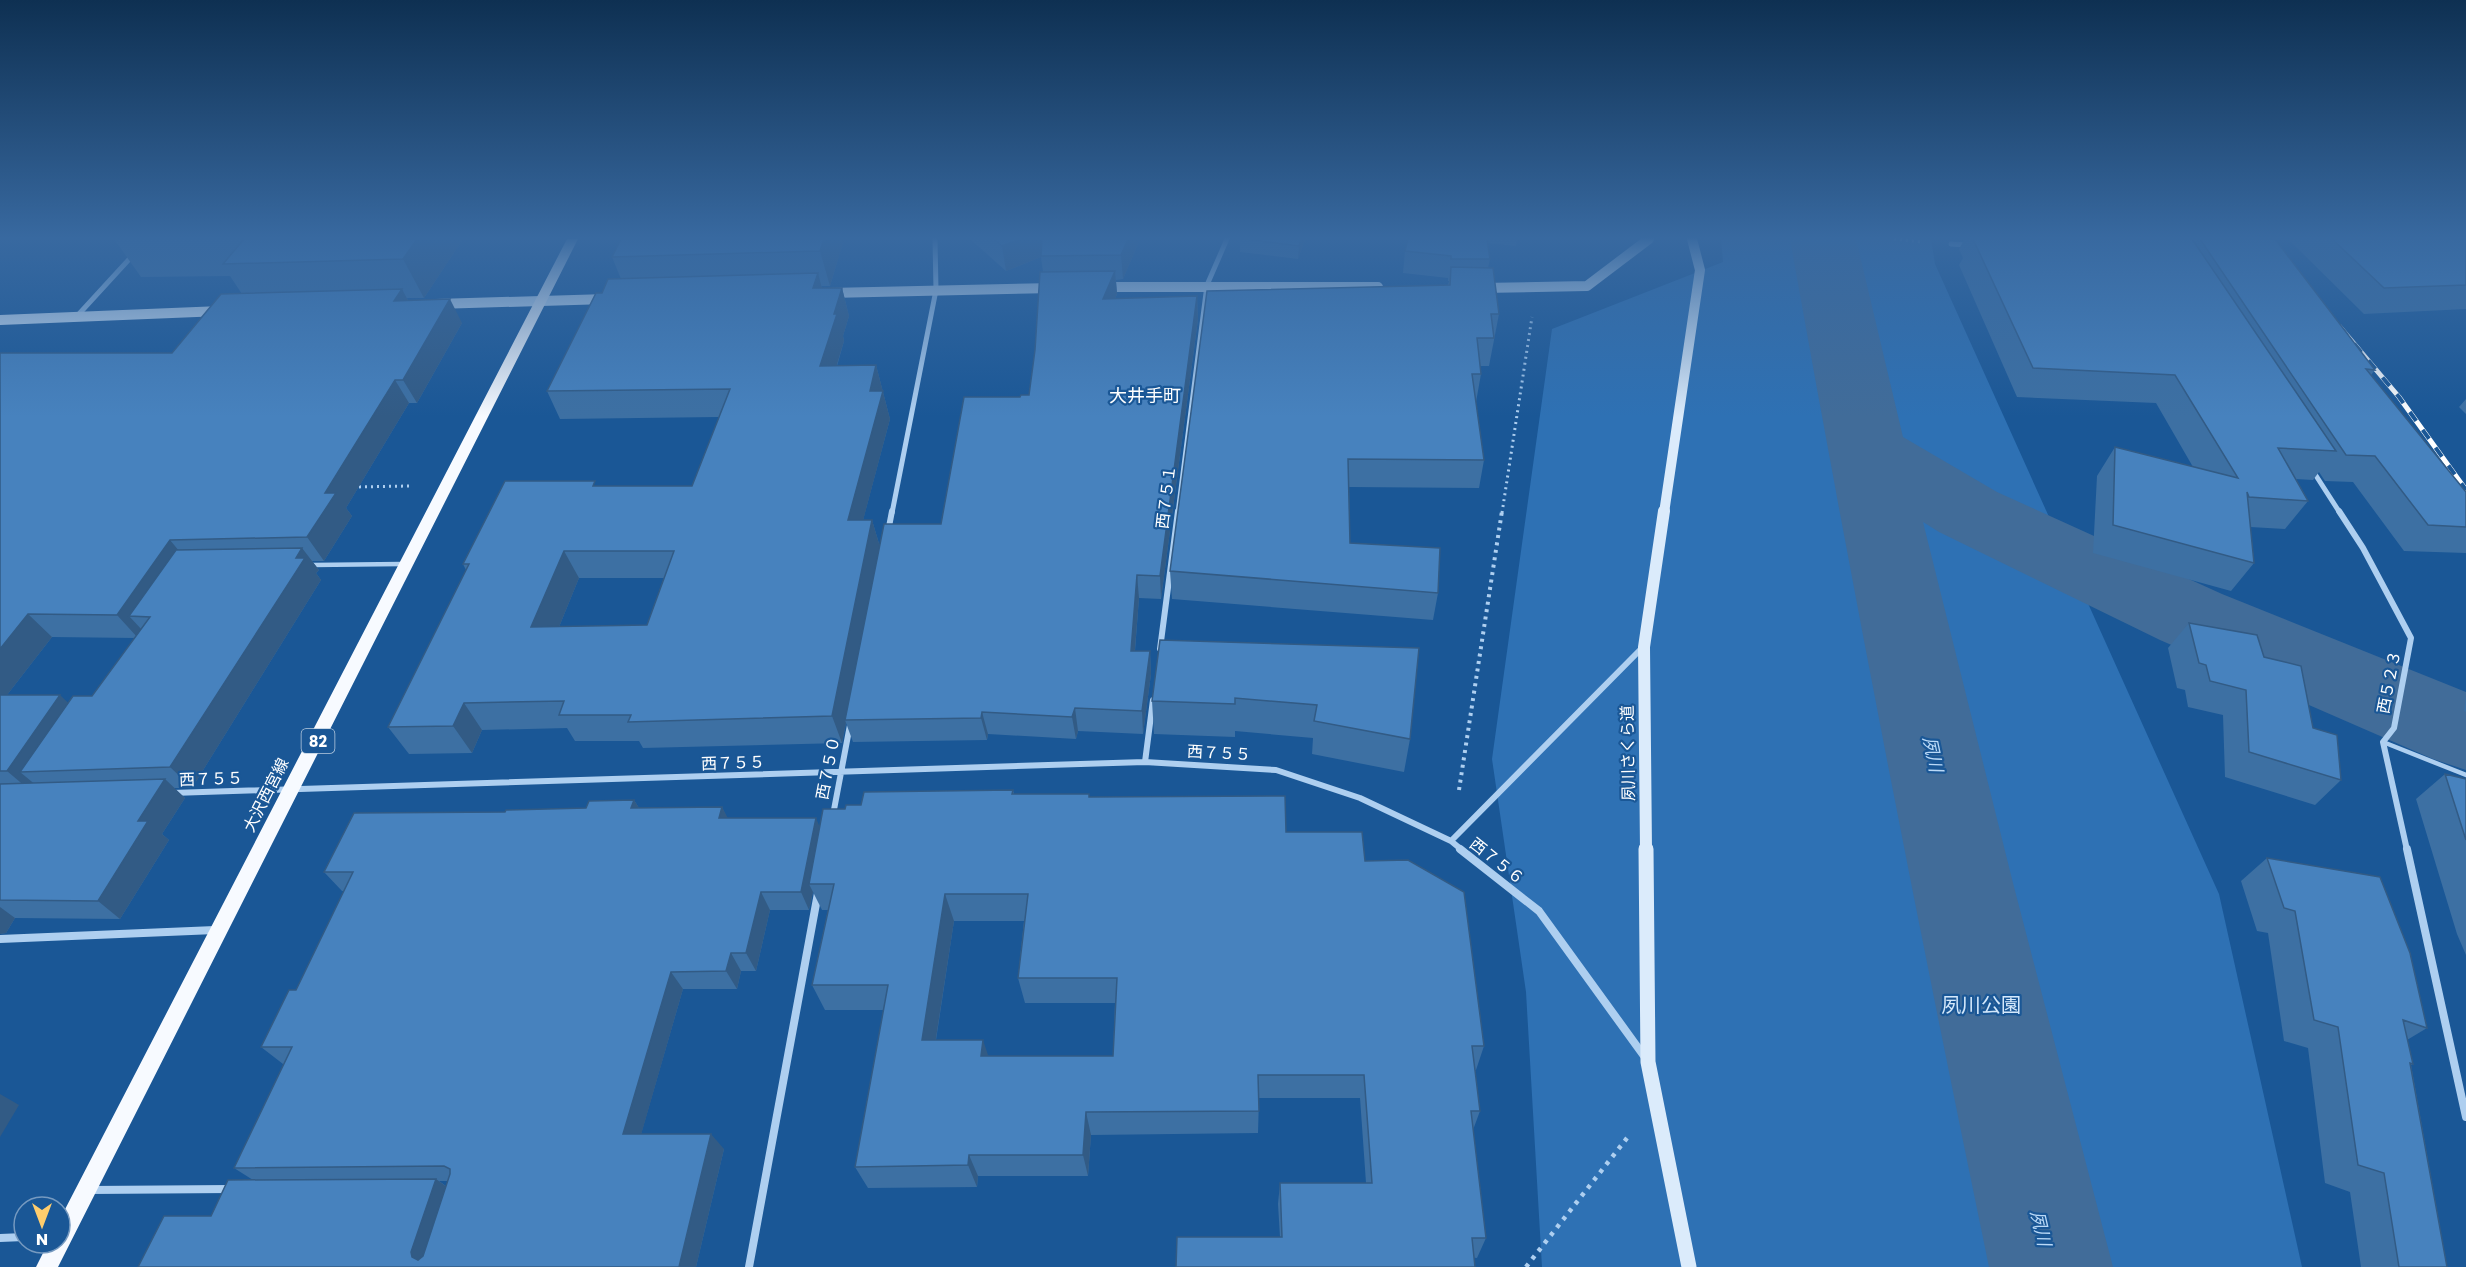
<svg xmlns="http://www.w3.org/2000/svg" width="2466" height="1267" viewBox="0 0 2466 1267" font-family="Poppins,'Noto Sans JP',sans-serif">
	<style>
		.green { fill: #2e71b4 }
		.lines { fill: none; stroke-linecap: round; stroke-linejoin: round }
		.river { fill: #416c99; fill-rule: evenodd }
		.path-far2 { stroke: #aecff0; stroke-width: 3; stroke-dasharray: 2 4; stroke-linecap: butt }
		.path-far1 { stroke: #aecff0; stroke-width: 4; stroke-dasharray: 3 4.5; stroke-linecap: butt }
		.path { stroke: #aecff0; stroke-width: 4.5; stroke-dasharray: 4 6; stroke-linecap: butt }
		.lane { stroke: #aecff0; stroke-width: 4.5 }
		.street-far2 { stroke: #aecff0; stroke-width: 5 }
		.street-far1 { stroke: #aecff0; stroke-width: 6 }
		.street { stroke: #aecff0; stroke-width: 8 }
		.secondary-far2 { stroke: #dbebfb; stroke-width: 10 }
		.secondary-far1 { stroke: #dbebfb; stroke-width: 12 }
		.secondary { stroke: #dbebfb; stroke-width: 15 }
		.primary { fill: #f7faff; fill-rule: evenodd }
		.rail-casing { stroke: #fff; stroke-width: 5 }
		.rail { stroke: #1a5796; stroke-width: 4; stroke-dasharray: 11; stroke-linecap: butt }
		.wall { fill: #3d70a3; fill-rule: evenodd }
		.shaded-wall { fill: #325b85 }
		.building { fill: #4782be; stroke: #325b85; stroke-width: 1.5; fill-rule: evenodd }
		.labels { text-anchor: middle; dominant-baseline: central; stroke-width: 4.5; stroke-linejoin: round; paint-order: stroke }
		.shield { fill: #1a5796; stroke: #bacde0; stroke-width: 1.5 }
		.shield-label { font-size: 15px; font-weight: bold; fill: #fff }
		.street-label { font-size: 16px; fill: #fff; stroke: #1a5796 }
		.neighbourhood-label { font-size: 18px; fill: #fff; stroke: #1a5796 }
		.water-label { font-size: 18px; font-style: italic; fill: #bad9f7; stroke: #1a5796 }
		.near-park-label { font-size: 20px; fill: #d4e8fb; stroke: #1a5796 }
	</style>
	<rect width="100%" height="100%" fill="#1a5796"/>
	<path class="green" d="M1721,239h210l4,25 284,630 83,373h-760l-16,-275 -34,-233 60,-430 171,-67z"/>
	<g class="lines">
		<path class="river" d="M1790,239h66l47,198 94,55 225,102 244,98v78l-33,-11 -273,-119 -221,-108 -16,-10 90,361 100,384h-124c-71,-342 -138,-684 -199,-1028z"/>
		<path class="path-far2" d="M1894,239l29,3
			M353,487l56,-1
			M1502,513l30,-196"/>
		<path class="path-far1" d="M1459,790l43,-279"/>
		<path class="path" d="M1526,1267l101,-129"/>
		<path class="lane" d="M312,565l90,-1
			M2383,742l83,33"/>
		<path class="street-far2" d="M1951,244l17,1
			M78,315l55,-60
			M2313,471l27,42
			M892,513l44,-223 -1,-51
			M1178,513l29,-228 20,-46"/>
		<path class="street-far1" d="M2339,511l24,37 48,90 -17,90 -11,14 24,108
			M888,532l4,-21
			M1160,649l18,-138
			M1145,762l8,-62
			M172,793l973,-31 131,8 84,28 91,43
			M833,815l17,-90
			M1462,850l-11,-9 191,-193"/>
		<path class="street" d="M1460,849l79,62 105,145
			M2407,849l59,268
			M0,939l215,-9
			M89,1190l143,-1
			M0,1238l24,-1
			M749,1267l69,-374"/>
		<path class="secondary-far2" d="M1102,287h276
			M1480,288l107,-2 62,-47
			M829,293l225,-5
			M436,304l171,-5
			M0,320l221,-9
			M1664,513l36,-243 -8,-31"/>
		<path class="secondary-far1" d="M1646,850l-2,-203 20,-136"/>
		<path class="secondary" d="M1646,849l2,213 41,205"/>
		<path class="primary" d="M567,239h11l-520,1028h-22l12,-24h12v-24z"/>
		<defs>
			<path id="rail" d="M2340,327l59,70 67,93"/>
		</defs>
		<use href="#rail" class="rail-casing"/>
		<use href="#rail" class="rail"/>
	</g>
	<path class="wall" d="M114,239h349l-39,59h-17l1,2 54,23 -45,80h-8l-63,105 6,8 -28,45h-12l7,9 -3,3 5,7 -129,208h-18l11,10 -23,36 7,6 -49,79 -105,-1 -9,15 -6,1v-581h172l70,-59 -12,-18 -89,1zM52,637l83,1 -43,58 -24,7 -61,-8z
		M621,239h223l-14,47h-9l1,2h20l7,28 -6,20 1,5 -7,25 39,-1 14,54 -27,101h9l8,27 61,-23 79,-127 9,-2 6,-45 8,-78 -2,-15 -35,14 -36,-32h170l-17,40 -7,1 1,14 -2,5 82,-3 1,23 -37,280 -22,-1 -4,53h15l1,23 -8,60 -65,-3 -2,8 -88,-5 -1,6 -134,2 -7,-19 -4,20 -199,5 -4,-7h-64l-8,-13 -85,2 -10,23 -63,1 -21,-27 78,-157 -3,-6 135,-78h94l27,-69 -159,2 -13,-28 55,-98 19,-14 -9,-22zM579,578h85l-17,47 -88,2z
		M1240,239h65l-7,20 -58,-7z
		M1408,239h109l-1,7 -29,-3 3,16 -2,9 11,46 -10,52h-9l1,8 -5,28 8,58 -5,28 -130,-1 1,56 88,50 -5,27 -261,-21 -2,-28 278,-286 1,-4h-1v-3l-45,-5 2,-22z
		M1956,239h319l100,131 -4,5 95,117v61l-62,-2 -51,-69 -28,-1 -6,-9 -6,8 -17,-1 12,22 -23,28 -35,-2 4,36 -23,28 -138,-38 4,-77 18,-29 78,20 -37,-64 -139,-6 -58,-132 4,-7 -4,-9 5,-9z
		M2288,239h178v70l-102,5z
		M2466,399v15l-7,-7z
		M2189,623l75,34 49,71 28,52 -26,25 -90,-28 -2,-62 -35,-8 -3,-17 -8,-2 -9,-40z
		M1160,640l250,99 -6,33 -92,-18 1,-16 -78,-7v6l-81,-3 -2,-33z
		M2466,696v16l-2,-1z
		M2445,774l21,5v176l-9,-21 -41,-135z
		M1013,790l1,4 75,3 197,35 79,29 119,185 -8,24h-1l5,41 -7,19 13,108 -9,20 -197,-21 -2,-33 2,-21h86l-6,-85h-101l-1,35 -167,2 -3,41h-110l-1,11 -109,1 -13,-21 29,-157h-59l-13,-25 16,-75h-6l-9,-18 -4,18h-39l-14,61h-15l-4,18h-54l-42,145 83,15 -28,118h-558l73,-51 42,-36 -19,-12 50,-104h-1l-22,-17 35,-57 48,-99h-2l-18,-19 262,-64 48,-8 5,8 83,-1 5,11 93,9 25,-18 16,-4zM954,921h70l-6,57 7,25h90l-2,53h-124l-53,-16zM439,1181h9l-2,5z
		M2267,858l160,170 -20,12 6,24 -2,1 36,202h-86l-11,-75 -25,-9 -17,-135 -24,-7 -16,-108 -11,-2 -16,-50z"/>
	<path class="shaded-wall" d="M417,239h46l-39,59 -21,-39z
		M824,239h20l-14,47 -10,-35z
		M1020,239h24l-3,18 -35,14 -4,-25z
		M1128,239h12l-17,40 -2,-24z
		M1301,239h4l-7,20 1,-13z
		M1115,271l2,23 -12,28 -2,-23z
		M818,273l7,27 -12,-12z
		M842,288l7,28 -6,20 1,5 -16,53 -8,-28 14,-52z
		M402,289l12,23 -20,-11z
		M1197,296l1,23 -37,280 -1,-23z
		M450,299l12,24 -45,80 -14,-23z
		M876,365l14,54 -34,128 -8,-27 22,-129z
		M395,380l14,23 -63,105 6,8 -28,45 -17,-24 18,-44z
		M872,520l8,27 -35,173 1,3 -4,20 -10,-27z
		M170,540l19,23 -60,53 14,15 -5,7 -21,-23z
		M302,548l17,22 -3,3 5,7 -129,208 -22,-21z
		M564,551l15,27 -31,76 -17,-27z
		M1137,575l2,23 -6,75 -2,-22z
		M28,614l24,23 -52,67v-55z
		M1150,651l1,23 -8,60 -1,-23z
		M60,695l24,23 -64,54 17,14 -4,7 -26,-22z
		M464,703l18,27 -10,23 -19,-27z
		M1075,708l3,23 -2,8 -4,-22z
		M982,712l6,22 -1,6 -6,-22z
		M165,779l20,19 -23,36 7,6 -49,79 -22,-18 40,-80z
		M634,800l12,19 -15,-11z
		M722,807l10,19 -13,-8z
		M816,818l8,19 -15,47 4,8 -4,18 -8,-18z
		M761,892l9,18 -14,61 -10,-18z
		M945,894l9,27 -22,143 -10,-24z
		M0,907l15,11 -9,15 -6,1z
		M731,953l10,18 -4,18 -11,-18z
		M671,972l12,17 -46,160 -14,-15z
		M983,1040l8,24 -10,-8z
		M0,1094l19,11 -19,32z
		M1086,1112l5,23 -3,41 -5,-21z
		M711,1134l13,15 -28,118h-17z
		M969,1155l9,21 -1,11 -9,-22z
		M436,1179l19,14 -24,72 -19,-8 -1,-5z"/>
	<path class="building" d="M244,239h173l-14,20 -180,5z
		M621,239h203l-4,12 -208,6z
		M994,239h26l-18,7z
		M1042,239h86l-7,16 -80,1z
		M1245,239h56l-2,7z
		M1408,239h79l3,20h-39v-3l-46,-5z
		M1973,239h219l144,212 -58,-3 30,53 -59,-4 -2,-5 7,71 -141,-38 2,-78 123,31 -63,-103 -142,-7z
		M2200,239h75l100,131 -9,-1 100,123v35l-38,-2 -53,-69 -29,-1z
		M2332,239h134v46l-82,3z
		M1451,267l42,1 6,46h-8l3,24h-17l4,36h-9l12,86 -136,-1 2,84 90,5 -2,45 -268,-22 37,-280 243,-6z
		M1115,271l-12,28 94,-3 -37,280 -23,-1 -6,76h19l-8,60 -67,-3 -3,9 -90,-5 -1,6 -136,2 39,-196h57l23,-127h56l1,-2h8l6,-45 5,-78z
		M818,273l-5,15h29l-8,26h3l-17,52 56,-1 -6,26h13l-35,129h24l-40,196 -204,6 3,-7h-72l5,-14 -100,2 -11,23 -65,1 81,-163h-6l42,-83h90l-2,5h99l38,-97 -183,2 49,-98h6l6,-14zM564,551h110l-27,74 -116,2z
		M402,289l-8,12 56,-2 -47,81h-8l-70,113h11l-29,44 -137,3 -53,75 -89,-1 -28,35v-296h172l49,-59z
		M302,548l-6,10h9l-135,209 -150,5 53,-76h19l58,-79 -21,-1 47,-66z
		M2189,623l68,12 7,22 37,9 12,62 24,7 4,45 -92,-28 -3,-62 -36,-9 -4,-16 -7,-2z
		M1160,640l259,8 -9,91 -96,-18 3,-16 -82,-7v6l-83,-3z
		M0,695h60l-53,76h-7z
		M2445,774l21,5v61z
		M165,779l-27,42h10l-50,80 -98,-1v-116z
		M1013,790l-1,4h77v3l196,-1 1,36h76l3,29 43,-1 56,32 20,154h-12l8,65h-9l15,127h-14l3,29h-299l1,-30h105l-2,-54h92l-8,-108h-106l1,36 -173,1 -3,43h-114l-1,10 -113,2 33,-182h-76l22,-101h-25l14,-75h22l1,-4h15l3,-13zM945,894h83l-10,84h99l-4,78h-132l2,-16h-61z
		M634,800l-3,8 91,-1 -3,11h97l-15,74h-40l-15,61h-15l-5,18 -55,1 -48,162h88l-32,133h-541l26,-51h47l17,-36 208,-1 -25,73 1,5 6,3 5,-4 27,-82v-5l-6,-3 -210,2 58,-121h-31l28,-57h7l57,-118h-29l30,-59 151,-1 1,-2 80,-2 3,-7z
		M2267,858l113,19 30,76 17,75 -24,-8 10,44 -3,-1 37,204h-48l-15,-94 -26,-8 -20,-138 -24,-7 -19,-109 -11,-3z"/>
	<linearGradient id="sky" x2="0" y2="1"><stop stop-color="#0e3052"/><stop offset="0.57" stop-color="#3869a0"/><stop offset="1" stop-color="#3869a0" stop-opacity="0"/></linearGradient>
	<rect width="2466" height="417" fill="url(#sky)"/>
	<g class="labels">
		<rect class="shield" x="301.5" y="729" width="33" height="24" rx="4.5"/>
		<g class="shield-label">
			<text x="318" y="741">82</text>
		</g>
		<g class="street-label">
			<text transform="translate(1166 497) rotate(-83)">西７５１</text>
			<text transform="translate(2389 682) rotate(-79)">西５２３</text>
			<text transform="translate(1219 753) rotate(3)">西７５５</text>
			<text transform="translate(1628 753) rotate(-91)">夙川さくら道</text>
			<text transform="translate(733 763) rotate(-2)">西７５５</text>
			<text transform="translate(828 768) rotate(-79)">西７５０</text>
			<text transform="translate(211 779) rotate(-2)">西７５５</text>
			<text transform="translate(266 795) rotate(-63)">大沢西宮線</text>
			<text transform="translate(1497 861) rotate(38)">西７５６</text>
		</g>
		<g class="neighbourhood-label">
			<text x="1145" y="395">大井手町</text>
		</g>
		<g class="water-label">
			<text transform="translate(1933 754) rotate(78)">夙川</text>
			<text transform="translate(2041 1228) rotate(77)">夙川</text>
		</g>
		<g class="near-park-label">
			<text x="1981" y="1005">夙川公園</text>
		</g>
	</g>
	<g transform="translate(42 1225) rotate(180)"><circle r="28" fill="#1a5796" stroke="#769ac0" stroke-width="1.5"/>
	<path d="M0-4.5L10 22L0 15L-10 22Z" fill="#ffcd6d"/>
	<text y="-9" font-size="16" font-weight="bold" text-anchor="middle" fill="#ffffff">N</text>
	</g>
</svg>
